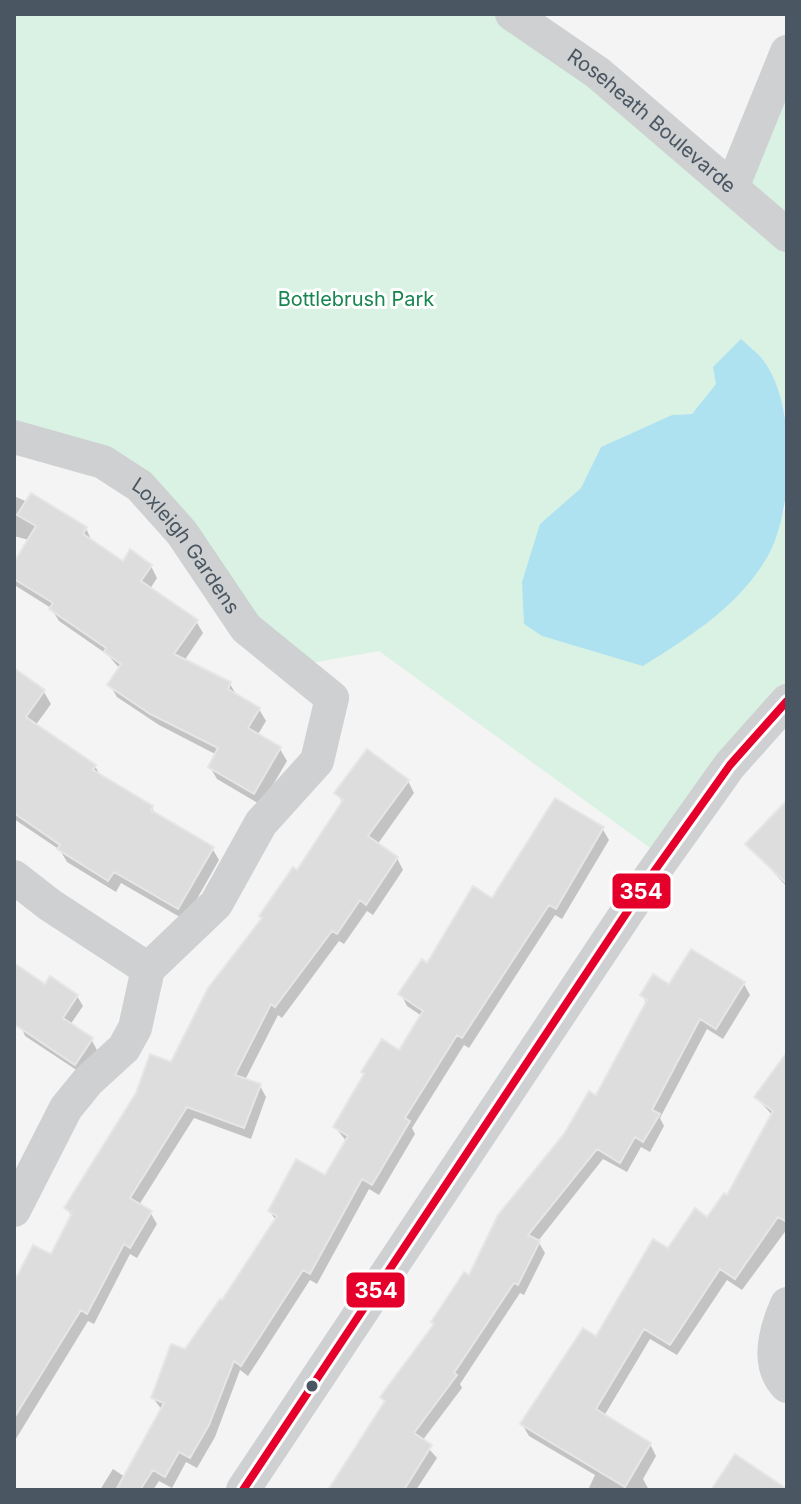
<svg xmlns="http://www.w3.org/2000/svg" width="801" height="1504" viewBox="0 0 801 1504" font-family="Inter,sans-serif">
	<style>
		.green { fill: #d9f2e3 }
		.water { fill: #aee2f0 }
		.shadow { fill: #0003 }
		.building { fill: #ddddde; stroke: #e5e6e7; stroke-width: 2 }
		.lines { fill: none; stroke-linecap: round; stroke-linejoin: round }
		.minor { stroke: #ced0d2; stroke-width: 34 }
		.bus-1-casing { stroke: #fff; stroke-width: 14 }
		.bus-1 { stroke: #e4002b; stroke-width: 8 }
		.bus-dot { fill: #4a5661; stroke: #fff; stroke-width: 3 }
		.labels { text-anchor: middle; dominant-baseline: central; stroke-width: 6; stroke-linejoin: round; paint-order: stroke }
		.street-label { font-size: 20px; fill: #4a5661; stroke: #fff }
		.park-label { font-size: 20px; fill: #17864f; stroke: #fff }
		.line-badge { stroke: #fff; stroke-width: 3 }
		.badge-label { font-size: 22px; text-anchor: middle; font-weight: bold; fill: #fff }
	</style>
	<rect width="100%" height="100%" fill="#f4f4f4"/>
	<path class="green" d="M14,14h498l221,171 54,-133v367l-23,-58 -48,23 -24,30 -20,1 -71,32 -20,41 -41,36 -16,100 18,12 39,11 183,-84 23,-60v198l-123,157 -285,-207 -85,15 -134,-160 -146,-69z"/>
	<path class="water" d="M741,339c7,7 16,13 22,21 35,45 32,158 0,204 -30,46 -74,73 -120,102l-101,-30 -18,-12 -2,-42 18,-58 41,-36 20,-41 71,-32 20,-1 24,-30 -3,-17z"/>
	<path class="shadow" d="M14,496l72,32 6,14 31,22 28,2 6,12 -7,11 46,32 7,12 -19,28 46,23 7,12 22,13 7,12 -9,15 23,13 7,12 -26,44 -44,-26 -7,-12 7,-12 -58,-30 -42,-28 -7,-12 10,-16 -12,-14 -49,-34 -8,-13 -35,-22 -2,-20 15,-26 -15,-4z
		M14,671l30,21 7,12 -16,22 60,40 6,11 51,31 4,7 56,33 7,12 -34,60 -64,-37 -5,9 -49,-30 -7,-12 -46,-31z
		M408,781l6,12 -37,52 20,13 6,12 -30,45 -6,-4 -23,33 -5,-3 -57,77 -4,-3 -33,65 15,6 6,11 -15,42 -57,-21 -55,87 11,7 7,12 -20,34 -7,-4 -36,70 -6,-3 -74,121v-162l20,-33 18,10 20,-40 -5,-9 105,-144 171,-260 -6,-11z
		M787,803v84l-39,-43z
		M602,828l7,12 -47,79 -7,-4 -86,133 -5,-3 -52,83 3,6 -36,61 -10,-6 -52,95 -7,-4 -62,96 -8,-6 -25,67 -18,31 -11,-6 -14,26 -13,-7 -6,9h-53l13,-21 12,8 37,-67 -9,-12 70,-95 53,-82 -6,-10 56,-33 21,-36 -12,-15 65,-75 22,-36 -15,-10 -6,-12 92,-93z
		M692,951l52,33 6,11 -27,44 -16,-10 -47,89 4,8 -14,26 -9,-5 -14,25 -24,-13 -65,82 7,12 -21,42 -4,-2 -60,91 2,4 -40,53 15,17 -21,32h-85l55,-87 -4,-6 215,-299 50,-94 -5,-9 28,-8z
		M14,965l32,22 31,9 6,10 -13,19 21,14 6,11 -16,23 -56,-37 -11,-28z
		M787,1062v167l-45,61 -15,-10 -50,75 -27,-16 -46,77 46,28 6,12 -13,23 6,11h-61l7,-15 -66,-39 -7,-12 146,-173 59,-53 46,-82 -17,-19z"/>
	<path class="building" d="M31,493l56,34 -4,7 40,27 7,-12 22,16 -11,16 57,39 -24,34 57,28 -3,7 32,19 -12,20 33,19 -27,47 -46,-27 10,-19 -68,-34 -43,-29 14,-21 -17,-12 2,-4 -57,-39 4,-6 -39,-24v-17l22,-36 -19,-11z
		M14,668l31,22 -19,27 70,48 -3,5 60,36 -2,4 63,37 -36,62 -64,-37 -6,9 -51,-32 3,-4 -46,-32z
		M367,749l42,31 -41,56 30,21 -32,48 -6,-5 -23,34 -5,-3 -57,76 -4,-3 -36,71 26,9 -17,44 -57,-21 -57,91 22,13 -22,37 -6,-4 -37,70 -6,-4 -67,108v-136l19,-37 18,9 21,-41 -8,-5 72,-115 14,-39 21,8 37,-74 54,-70 -3,-2 34,-49 4,3 46,-70 -9,-7z
		M555,798l49,29 -48,82 -7,-4 -87,133 -5,-3 -52,83 5,3 -38,64 -10,-6 -52,95 -7,-4 -62,96 -7,-5 -25,64 -19,33 -11,-6 -14,25 -12,-7 -13,20h-24l48,-87 -13,-5 20,-54 14,5 35,-50 2,1 55,-84 -9,-5 28,-52 29,16 23,-39 -15,-9 31,-53 -3,-2 21,-33 17,11 24,-39 -25,-17 24,-35 5,4 46,-77 19,12z
		M787,800v84l-42,-40z
		M691,949l54,33 -29,47 -16,-10 -48,91 8,4 -17,28 -8,-5 -15,26 -23,-14 -69,86 12,6 -22,44 -4,-2 -60,90 3,2 -43,58 18,12 -28,45h-76l57,-89 -5,-4 54,-73 -3,-2 33,-50 5,3 29,-60 66,-81 25,-43 7,4 51,-95 -7,-5 13,-21 16,10z
		M14,963l31,21 5,-8 28,19 -15,23 30,20 -18,27 -61,-41z
		M787,1052v170l-9,-5 -43,62 -15,-10 -50,76 -26,-16 -48,80 55,34 -26,44 -105,-63 63,-96 13,8 57,-97 15,9 27,-40 12,9 17,-24 3,2 46,-84 -19,-14z
		M735,1454l52,35v1h-76z"/>
	<g class="lines">
		<g class="minor">
			<path id="s1" d="M512,14l86,59 189,162"/>
			<path d="M733,185l54,-133"/>
			<path id="s2" d="M14,437l89,25 37,24 42,47 64,95 86,70 -15,63 -56,62 -45,81 -68,65 -13,59 -11,20 -36,33 -22,27 -52,102"/>
			<path d="M14,877l36,28 98,64"/>
			<path d="M787,1304c-11,25 -22,60 0,82"/>
			<path d="M243,1490l410,-617 77,-108 57,-64"/>
		</g>
		<defs>
			<path id="bus-1" d="M243,1490l410,-617 77,-108 57,-64"/>
		</defs>
		<use href="#bus-1" class="bus-1-casing"/>
		<use href="#bus-1" class="bus-1"/>
	</g>
	<circle class="bus-dot" cx="312" cy="1386" r="7"/>
	<g class="labels">
		<g class="street-label">
			<text stroke="none"><textPath href="#s1" startOffset="176">Roseheath Boulevarde</textPath></text>
			<text stroke="none"><textPath href="#s2" startOffset="212">Loxleigh Gardens</textPath></text>
		</g>
		<g class="park-label">
			<text x="356" y="299">Bottlebrush Park</text>
		</g>
	</g>
	<g class="line-badge">
		<rect x="611" y="872" width="61" height="38" rx="8" fill="#e4002b"/>
		<rect x="345" y="1271" width="61" height="38" rx="8" fill="#e4002b"/>
	</g>
	<g class="badge-label">
		<text x="641" y="899">354</text>
		<text x="376" y="1298">354</text>
	</g>
	<rect width="801" height="1504" fill="none" stroke="#4a5661" stroke-width="32"/>
</svg>
